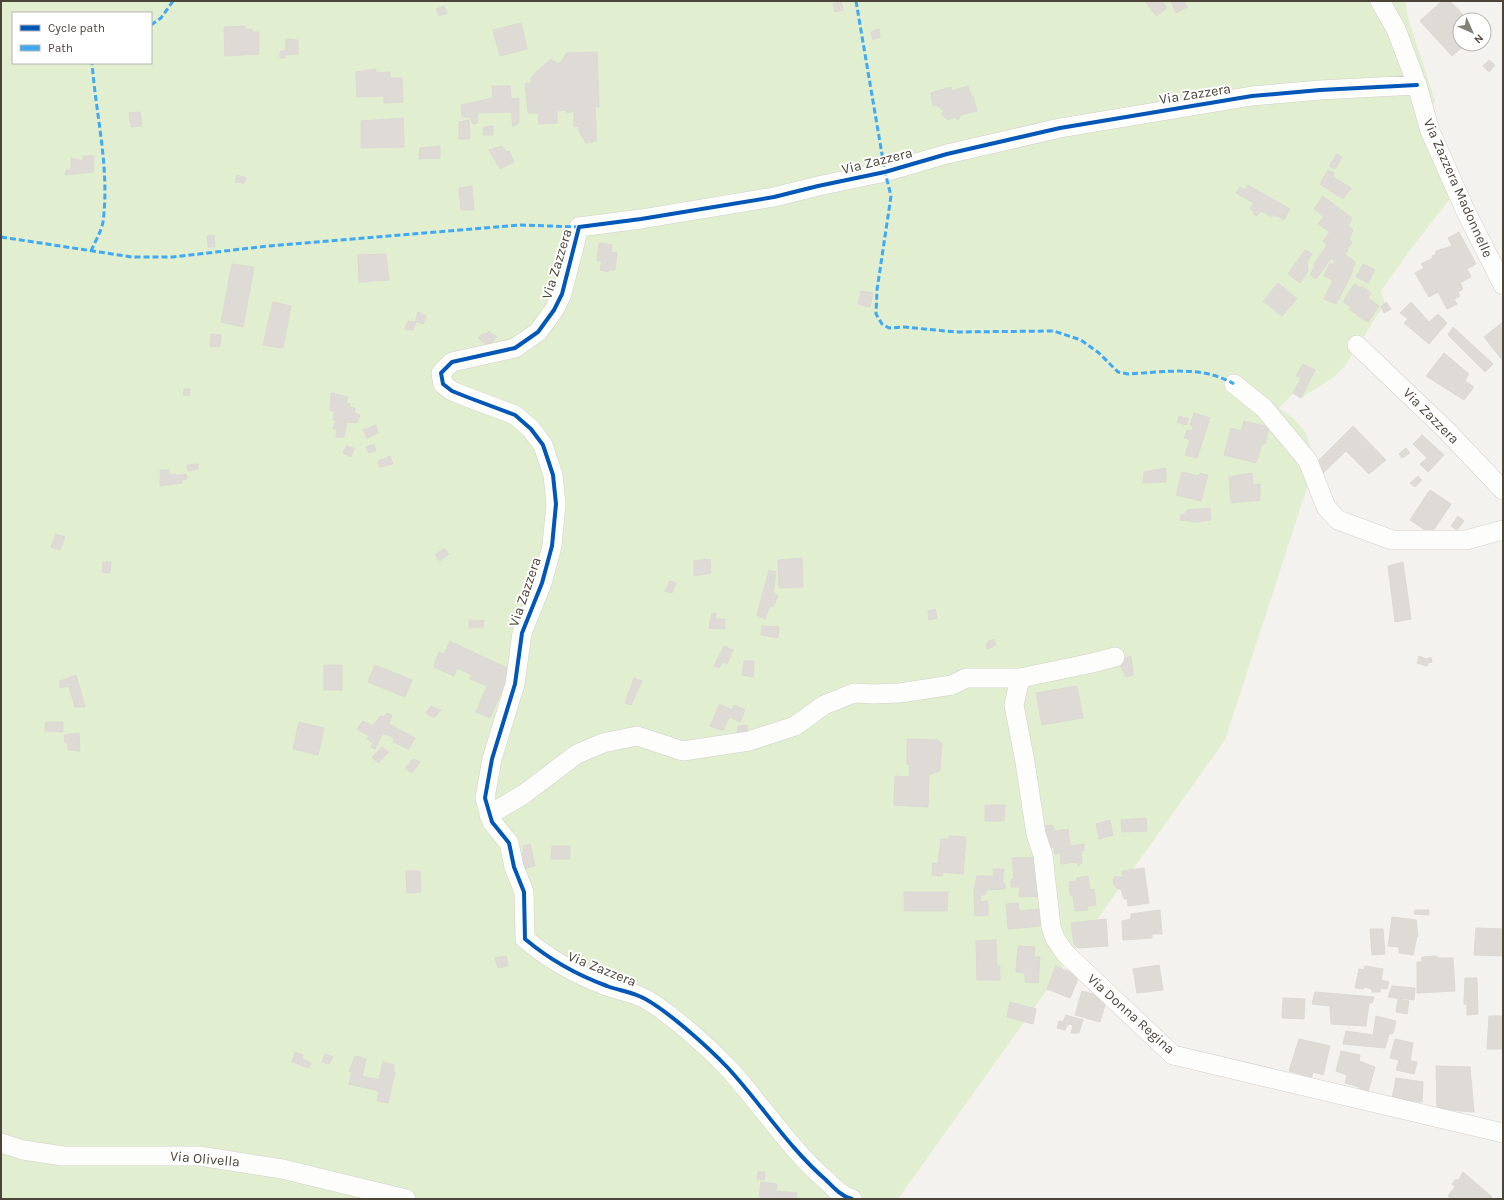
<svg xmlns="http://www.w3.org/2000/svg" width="1504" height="1200" viewBox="0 0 1504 1200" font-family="Karla,sans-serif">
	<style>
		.green { fill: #e1eecf; fill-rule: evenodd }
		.building { fill: #dedbd6; stroke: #dcd9d4 }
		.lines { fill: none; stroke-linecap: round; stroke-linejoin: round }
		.minor-casing { stroke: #d2d0cb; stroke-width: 20 }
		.minor { stroke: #fdfdfc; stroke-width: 19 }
		.quiet { stroke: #3fa9f5; stroke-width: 3; stroke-dasharray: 6 3; stroke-linecap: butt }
		.cycleway-casing { stroke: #fff; stroke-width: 6 }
		.cycleway { stroke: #0057b8; stroke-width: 4 }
		.labels { text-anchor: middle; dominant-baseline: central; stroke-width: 4; stroke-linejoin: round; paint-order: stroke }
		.street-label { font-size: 14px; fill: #4b4439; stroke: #fff }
	</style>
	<rect width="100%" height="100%" fill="#f4f2ee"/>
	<path class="green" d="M1,1h1405l1,14 28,86 -5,8 23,86 -43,55 -29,41 4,12 -40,63 -11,11 -33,21 -7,-5 -15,15 14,10 13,15 9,30 -90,277 -327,459h-897zM13,13h138v50h-138z"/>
	<path class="building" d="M841,1l2,9 -8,2 -2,-8z
		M1145,1h17l5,7 -11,8z
		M1171,1h13l3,6 -11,6z
		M1442,1h8l18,19h-8v24h6l-14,12 -32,-35z
		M444,6l3,7 -8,3 -3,-7z
		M521,23l6,26 -27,7 -7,-26z
		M245,26v3h7v3h7v22l-34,2 -1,-29z
		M879,29l1,8 -7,3 -2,-8z
		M286,39l12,1v14l-13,1v3h-5v-7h5z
		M597,52l2,55h-4l1,23 -17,1v-5l-5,1v-16l-7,2 -1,-3 -9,1v12l-18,1 -1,-11h-10l-3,-30h6v-6l20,-18 7,5 5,-4 3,-7z
		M1489,60l6,5 -6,7 -6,-6z
		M376,69v4l14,-1v6h12l1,24 -19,1v-7l-27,1 -1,-25z
		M492,86h18l1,13 8,-1v25l-6,4 -2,-15 -33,1 -1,10 -4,1 -3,-7h-8l-1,-12 32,-7z
		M968,86l3,10h2l4,15 -16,4 -3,5 -4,-3 -6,3 -7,-6 3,-3 -8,-6 -3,1 -2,-13 20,-6 1,4z
		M140,112l2,14 -11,1 -2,-14z
		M403,118l1,29 -43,1v-27z
		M469,120l1,19h-11v-17z
		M493,126v9h-10l1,-8z
		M596,130v11l-10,2 -7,-12z
		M440,146v12l-21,1 1,-11z
		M502,146l4,6 3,-1 5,11 -14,7 -11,-19z
		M1337,154l5,3 -7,12 -6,-3z
		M83,156h11l-1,16 -28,3 1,-5h5v-12l12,3z
		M1328,170l6,3 -1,4 18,11 -8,11 -23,-15z
		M237,175l9,3 -2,5 -9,-1z
		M1248,185l42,24 -6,11 -11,-6 -1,3 -11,-6 -4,5 -4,-2 2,-3 -5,-2 4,-6 -18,-10 4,-6 5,3z
		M472,186l2,24h-13l-2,-22z
		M1323,196l29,22 -4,8 5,4 -4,9 3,3 -7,12 10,8 -4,13 -15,29 -12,-5 9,-19 -9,-4 6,-13 3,2 2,-5 -4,-2 -15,21 -6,-4 5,-9 -1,-2 13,-19 -4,-4 7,-9 -12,-8 6,-7 -10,-8z
		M1459,232l17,32 -9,5 4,8 -11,6 3,6 -5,3 2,4 -6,3 3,5 -10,5 -9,-17 -9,5 -14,-24 9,-5 -3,-4 12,-6 -1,-2 4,-2v-3l16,-5 -4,-8z
		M214,235l1,12h-7l-1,-11z
		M599,243l13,2 -1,8 6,-1 -2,18h-6v2l-9,-2 2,-9h-5z
		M1305,250l7,4 -5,8 1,9 -8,12 -12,-9z
		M386,254l3,26 -30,2 -1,-27z
		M232,264l22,3 -11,60 -22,-5z
		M1363,264l12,6 -7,13 -12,-6z
		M1278,283l19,16 -15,17 -19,-15z
		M1354,284l7,4 1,-2 9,7 -3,5 11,8 -11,16 -11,-7 1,-1 -9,-4 2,-3 -8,-5z
		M861,291l12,2 -3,14 -12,-3z
		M273,302l18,4 -8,42 -20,-3z
		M1386,302l5,7 -7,4 -3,-6z
		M1411,302l18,20 9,-8 9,9 -18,21 -25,-21 4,-4 -8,-6z
		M418,312l8,4 -3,8 -8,-3z
		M408,321l8,1 -3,8 -8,-1z
		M1503,322v39l-19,-24z
		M1453,327l40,37 -8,8 -37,-37z
		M489,331l8,6 -9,9 -10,-8 6,-5 2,1z
		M211,334l10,1 -1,12 -10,-1z
		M1444,353l25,21 -4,7 9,6 -10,13 -38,-24z
		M1303,364l12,6 -14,28 -8,-5 8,-15 -5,-2z
		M184,389h6l-1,7 -6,-1z
		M331,393l17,4 -2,6 4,1 -1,3 6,1 -1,5 6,2 -3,8 -10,-1 -3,15h-8l1,-8h-4l3,-8 -3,-1 2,-9 -5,-1z
		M1194,413l16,5 -13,40 -12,-3 5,-15 -6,-2 3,-8 5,1 1,-5 -3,-1z
		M1179,416l10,3 -3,6 -9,-3z
		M1244,421l25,6 -4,17h-3l-6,19 -32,-8 7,-27 10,3z
		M376,425l2,8 -11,5 -4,-8z
		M1353,426l33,34 -17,14 -23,-23 -24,23 -6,-11z
		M1422,435l22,20 -16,17 -8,-8 7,-6 -14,-14z
		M374,444l2,7 -7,2 -3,-6z
		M346,446l8,2 -3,9 -8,-4z
		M1406,448l4,5 -8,5 -3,-4z
		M390,456l3,8 -13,3 -2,-6z
		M198,464v5l-10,2 -1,-6z
		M1166,468v14l-23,1 1,-11z
		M160,470h9l1,5 6,-1 2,3 1,-2 7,-1 1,5 -5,1v3l-22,3z
		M1182,472l17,4 1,-3 8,2 -7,26 -25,-6z
		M1252,473l1,12 7,-1v16l-29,3 -2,-26z
		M1418,476l4,4 -7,7 -5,-4z
		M1430,490l21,14 -20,30 -21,-14z
		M1210,508l1,12 -16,2 -15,-2 1,-5 4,-1 2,-4z
		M1458,516l6,5 -7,9 -6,-4z
		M56,534l9,3 -5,13 -9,-3z
		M444,548l5,6 -9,7 -5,-6z
		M802,558l1,29 -24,1 -1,-28z
		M710,559l1,14 -17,3v-15z
		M103,562h8l-1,11 -8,-1z
		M1403,562l8,57 -16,3 -7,-56z
		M769,570l7,2 -3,21 5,3 -5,11 -3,-1 -5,13 -8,-4z
		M670,581l6,2 -4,10 -7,-2z
		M935,609l2,9 -8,2 -1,-9z
		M712,613h4v6h9v10l-16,-1z
		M469,620l8,1v6l-8,1z
		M484,620l-1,8 -6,-1v-6z
		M762,626l17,1 -1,11 -17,-3z
		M994,639l2,6 -9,4 -1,-6z
		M450,641l61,29 -21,48 -14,-6 11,-26 -17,-7 2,-4 -15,-7 -3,8 -20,-9 4,-13 1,-2 5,2z
		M724,646l9,4 -6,14 -4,-2 -4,6 -5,-2z
		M1131,656l2,19 -7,2 -8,-16z
		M1419,656l7,3 5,-2 1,5 -4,1 -1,3 -10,-3z
		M744,661h10l-1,16 -11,-2z
		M324,665h18v25h-18z
		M375,665l37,15 -7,17 -37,-15z
		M76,675l6,21 3,11h-10l-6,-21 -9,2v-7z
		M634,678l8,3 -11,24 -6,-2z
		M1077,686l6,32 -41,7 -6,-32z
		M720,704l12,6 2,-5 11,5 -5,12 -11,-5 -6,14 -13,-5z
		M431,706l10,4 -7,8 -8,-5z
		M387,713l5,2 -3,9 26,14 -6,11 -16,-7 1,-4 -11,-5 -8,16 -4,-2 2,-4 -6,-4 2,-3 -12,-7 6,-8 10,5 7,-10 4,1z
		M46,722h17v10l-18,-1z
		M299,722l25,6 -6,27 -25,-6z
		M747,725l1,9 -11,1 1,-9z
		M79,733l1,18 -12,-1v-7h-3l-1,-8z
		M907,739l31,1 4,4 -2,27 -11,4 -1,32 -34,-2 1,-29 14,1 1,-12 -3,-1z
		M382,747l7,5 -11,11 -6,-6z
		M413,759l7,3 -8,11 -7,-5z
		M985,805h20l-1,16h-19z
		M1146,818l1,13 -25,1 -1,-12z
		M1110,820l3,15 -14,4 -3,-15z
		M1053,825l1,6 14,-2 2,17 14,-2v6l-3,1 1,12 -4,3 -1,-4 -16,2 -1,-11 -6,1 1,-5 -14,-10 -1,-12z
		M949,836l17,1 -3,37 -20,-2 -1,4 -10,-1 1,-12 5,1 3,-25h8z
		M530,844l5,22 -12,3 -4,-15 5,-1 -1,-7z
		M552,846h18v13h-19z
		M1040,857l2,39 -23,1 1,-10h-9v-8h3l-2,-21z
		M1144,868l5,35 -21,3 -1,-8 -3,1 -3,-10h-3l-4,-4 -1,-5 2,-4 8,2 -1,-7z
		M993,869h11l-2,14h3v6l-19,1 -1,5h-5v7l8,-1v14l-13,1 -1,-26 3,-14h17z
		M406,871h14l1,21 -14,1z
		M1088,876l2,14 4,-1 2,16 -9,1 1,4 -13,1 -2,-16h-3l-1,-13 7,-1 1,-3z
		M904,892h44l-1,19h-43z
		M1018,903l1,8 22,-2 1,17 -34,3 -2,-25z
		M1160,910l2,24h-10v4l-29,2 -1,-19 9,-2v-5z
		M1415,910h14v5l-15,-1z
		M1392,917l24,3 2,17 -1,-1 -4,19 -14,-2v-6l-11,-1z
		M1106,919l2,27 -30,2 -4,-4 -3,-21z
		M1476,928l27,1v27l-29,-1z
		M1370,929h13l2,25 -13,1z
		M996,940l1,26h3v14h-23l-1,-39z
		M1018,946l17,1 -1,10h6l-2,26 -13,-1v-9l-9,-1z
		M506,956l2,10 -10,2 -3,-10z
		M1437,956v2h16l2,33 -38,2v-31h5v-5z
		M1159,965l4,25 -26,3 -4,-24z
		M1056,966l23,10 -9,22 -23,-9z
		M1365,966l18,3 -2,11 8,2 -2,7 -6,-1 -1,4h-8v-3l-8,-2 -1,2 -8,-1 4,-19 5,1z
		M1465,978h12l1,36 -11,1v-11h-3z
		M1392,986l23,2 -1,12 -26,-3z
		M1082,991l25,7 -7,24 -25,-7z
		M1315,992l59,5 -2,6h-3l-3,23 -35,-2 -1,-18 -18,-2z
		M1283,998l22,1 -1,20 -22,-1z
		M1398,999l11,2 -2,13 -11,-2z
		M1010,1002l26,7 -3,15 -26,-7z
		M1066,1015l17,5 -4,13h-8l2,-8 -5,-1 -3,6 -8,-2 2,-7 4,1z
		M1376,1016l20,5 -3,12 -4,1 -4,14 -42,-4 3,-13 27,4z
		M1489,1016h14v33h-16z
		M1299,1039l31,7 -7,29 -10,-3 -1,5 -23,-6z
		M1395,1039l18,4 -3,18 7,1 -3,12 -18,-4 3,-10 -9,-2z
		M1341,1051l19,4 -1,6 16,6 -7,25 -9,-2v-3l-14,-4 2,-8 -11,-4z
		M295,1052l8,3 -1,4 9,4 -2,5 -17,-6z
		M325,1054l8,3 -4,7 -7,-2z
		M355,1056l11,3 -4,17 17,4 4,-18 11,3 -1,6 2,1 -7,31 -11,-2 2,-10 -30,-7 3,-12h-3z
		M1436,1066l34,1 4,45 -37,-3z
		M1396,1078l27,4 -1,20 -30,-3z
		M758,1172h7l-1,8 -7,-1z
		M1463,1172l29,25 -2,2h-39l-3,-3 7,-9 -3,-3 4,-5 2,2z
		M761,1182l16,2 -1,7 21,2 -1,6h-37z"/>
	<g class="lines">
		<defs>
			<path id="minor" d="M1380,1l16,28 21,56 13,46 36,81 37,73
				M1357,345l88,84 58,61
				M1234,384l30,24 44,53 18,46 12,13 54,20h74l37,-10
				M1020,678l-6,27 11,57 11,72 7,21 8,72 4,11 10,15 108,102 330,78
				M489,815l35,-21 53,-40 26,-11 34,-7 46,15 66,-10 46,-15 29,-21 30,-12 19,1 27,-1 52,-8 14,-7h54l72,-15 23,-6
				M1,1143l22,7 40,6h136l83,13 124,30
				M852,1199c-11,-3 -18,-11 -26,-19 -38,-33 -64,-75 -98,-112 -19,-20 -65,-62 -89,-72 -11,-5 -22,-6 -32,-10 -30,-11 -57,-26 -82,-47l-1,-47 -10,-25 -5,-24 -17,-21 -7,-24 7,-39 23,-75 7,-51 20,-50 10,-37 4,-42 -3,-29 -10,-30 -12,-16 -16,-14 -48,-18 -15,-6 -9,-7 -2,-11 11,-11 63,-14 23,-16 16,-22 8,-16 17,-67 62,-8 133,-22 44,-11 67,-14 62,-18 113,-26 192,-32 68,-6 97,-5"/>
		</defs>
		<use href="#minor" class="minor-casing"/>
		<use href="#minor" class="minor"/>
		<path class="quiet" d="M856,1l29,171 6,24 -14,94 -1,24 6,10 7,4 15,-1 52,5 98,-1 27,9 18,13 19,19 10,2c36,-2 74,-9 106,10
			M151,25l10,-7 12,-17
			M1,237l131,20h41l95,-11 252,-21 59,2
			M91,251c4,-9 10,-19 12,-29 7,-53 -7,-106 -11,-159"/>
		<defs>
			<path id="cycleway" d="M852,1199c-11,-3 -18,-11 -26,-19 -38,-33 -64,-75 -98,-112 -19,-20 -65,-62 -89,-72 -11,-5 -22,-6 -32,-10 -30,-11 -57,-26 -82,-47l-1,-47 -10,-25 -5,-24 -17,-21 -7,-24 7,-39 23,-75 7,-51 20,-50 10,-37 4,-42 -3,-29 -10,-30 -12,-16 -16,-14 -48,-18 -15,-6 -9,-7 -2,-11 11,-11 63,-14 23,-16 16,-22 8,-16 17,-67 62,-8 133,-22 44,-11 67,-14 62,-18 113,-26 192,-32 68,-6 97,-5"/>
		</defs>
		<use href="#cycleway" class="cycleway-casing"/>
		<use href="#cycleway" class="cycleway"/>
	</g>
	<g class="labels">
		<g class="street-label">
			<text transform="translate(1195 94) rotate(-9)">Via Zazzera</text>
			<text transform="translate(877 161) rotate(-14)">Via Zazzera</text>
			<text transform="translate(1458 188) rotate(66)">Via Zazzera Madonnelle</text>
			<text transform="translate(557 264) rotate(-73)">Via Zazzera</text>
			<text transform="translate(1431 416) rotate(45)">Via Zazzera</text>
			<text transform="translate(525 592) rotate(-71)">Via Zazzera</text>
			<text transform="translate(602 969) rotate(22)">Via Zazzera</text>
			<text transform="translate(1131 1014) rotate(42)">Via Donna Regina</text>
			<text transform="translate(205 1159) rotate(5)">Via Olivella</text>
		</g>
	</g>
	<rect width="1504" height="1200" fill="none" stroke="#4b4439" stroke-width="4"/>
	<rect x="12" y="12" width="140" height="52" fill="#ffffff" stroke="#b7b4b0"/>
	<rect x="20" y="25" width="20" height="6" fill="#0057b8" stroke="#b7b4b0"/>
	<text x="48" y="32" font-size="12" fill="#4b4439">Cycle path</text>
	<rect x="20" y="45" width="20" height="6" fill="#3fa9f5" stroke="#b7b4b0"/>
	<text x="48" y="52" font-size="12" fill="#4b4439">Path</text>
	<g transform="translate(1472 32) rotate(135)"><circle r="19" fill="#ffffff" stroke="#b7b4b0"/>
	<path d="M0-3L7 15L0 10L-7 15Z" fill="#868178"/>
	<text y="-6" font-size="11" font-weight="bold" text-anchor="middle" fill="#4b4439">N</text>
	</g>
</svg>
